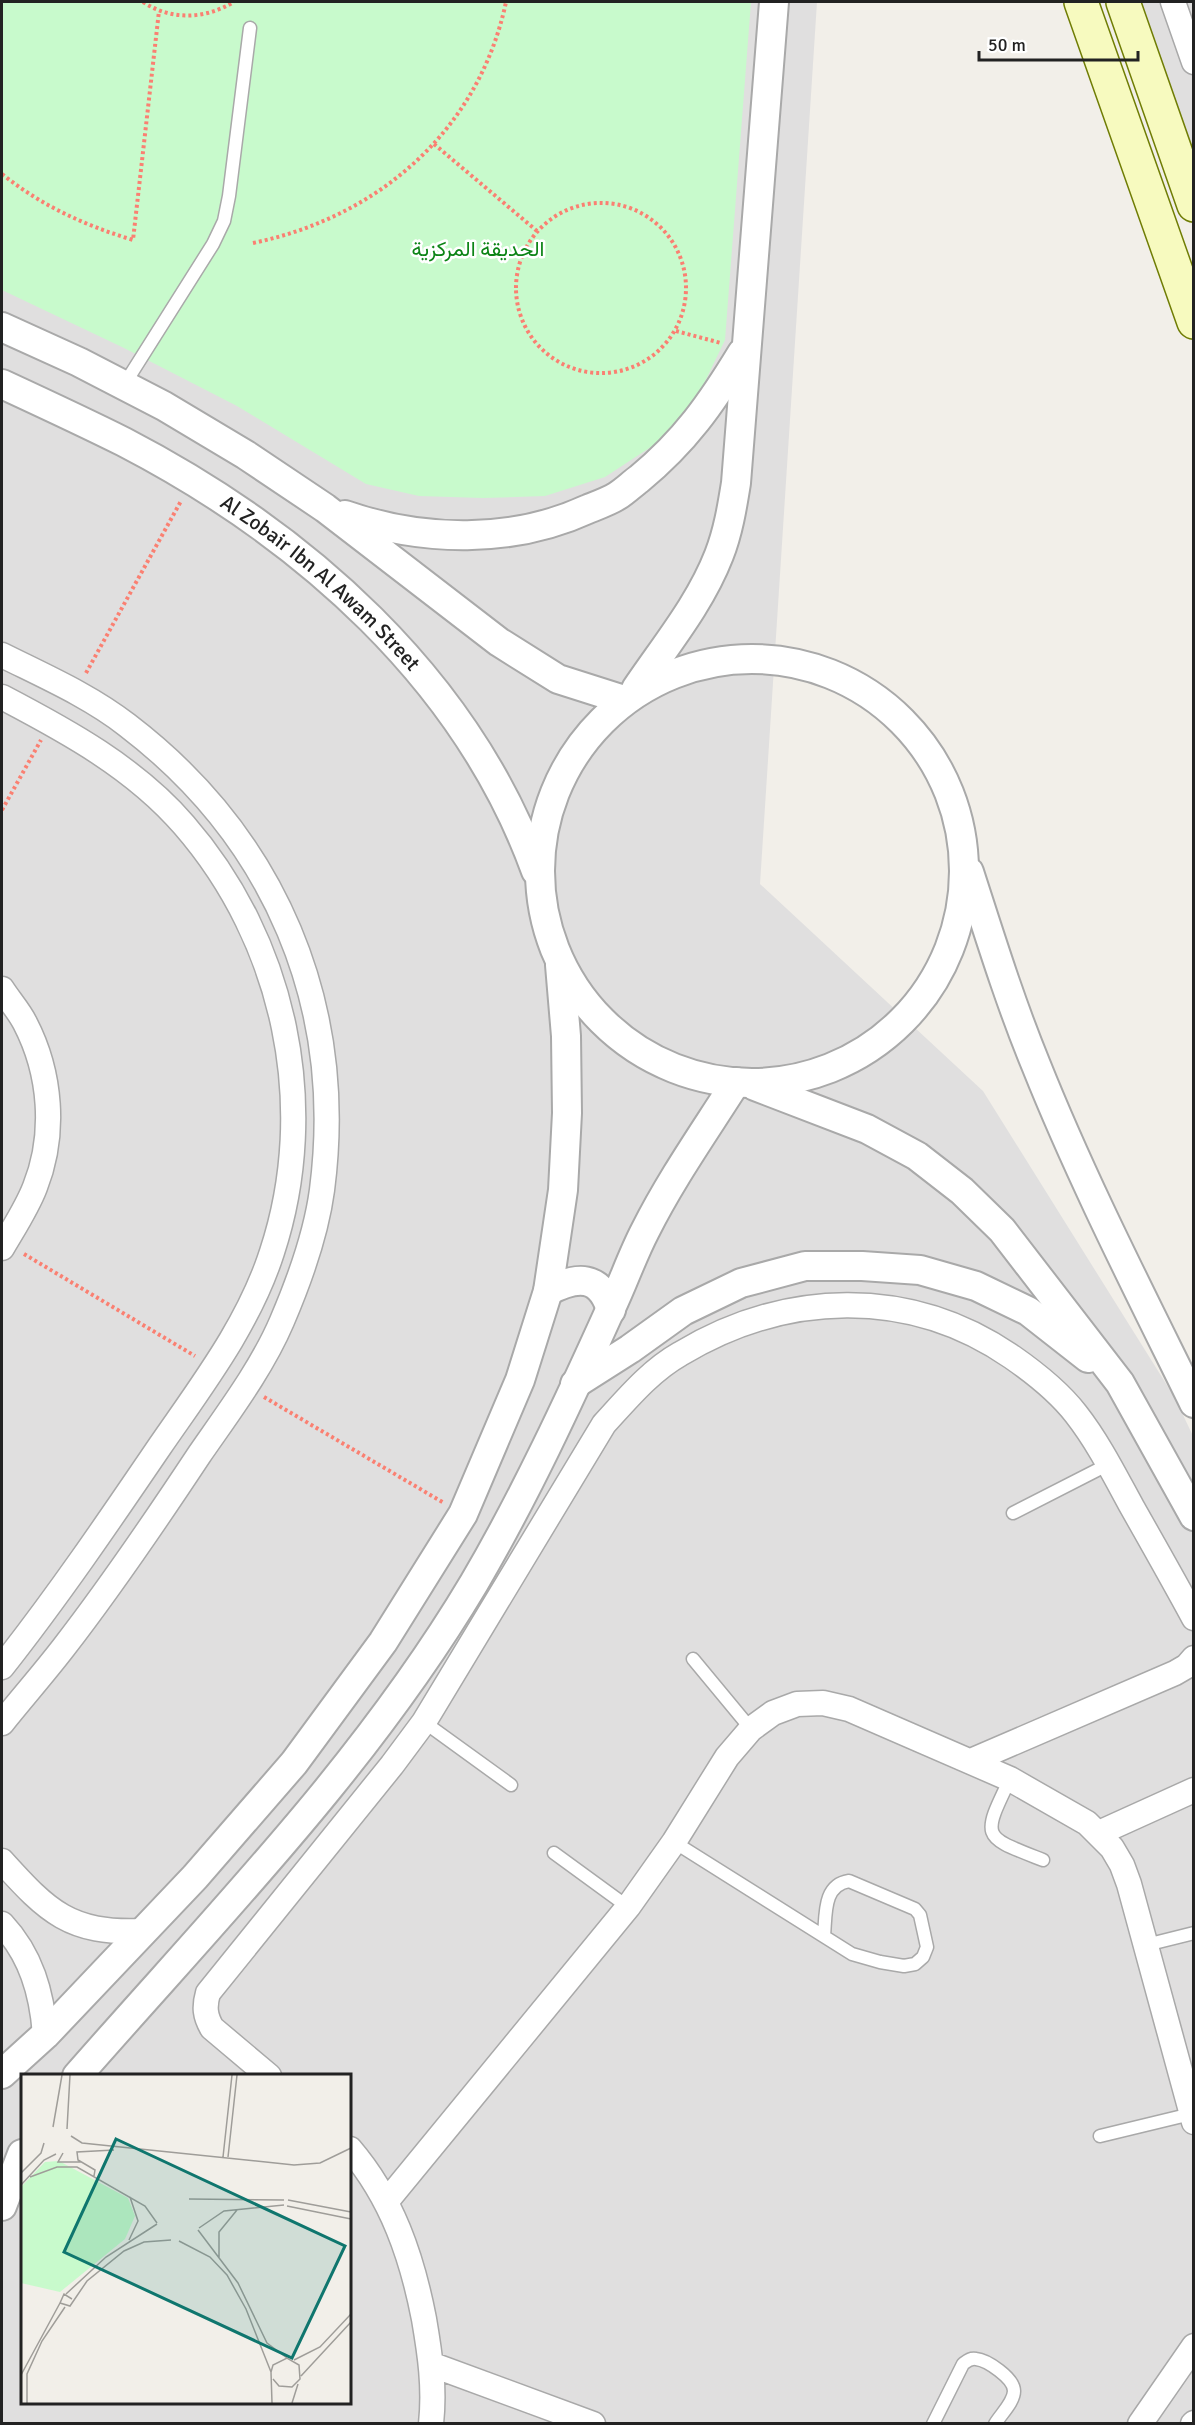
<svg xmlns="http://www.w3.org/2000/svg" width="1195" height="2425" viewBox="0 0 1195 2425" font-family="Signika,Vazirmatn,sans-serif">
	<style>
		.residential { fill: #e0dfdf; fill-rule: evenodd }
		.park { fill: #c8facc }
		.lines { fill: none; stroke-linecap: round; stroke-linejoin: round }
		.service-casing { stroke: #a9a9a9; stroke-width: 15 }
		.minor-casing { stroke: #a9a9a9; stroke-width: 27 }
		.tertiary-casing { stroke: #a9a9a9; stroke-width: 32 }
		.secondary-casing { stroke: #707d05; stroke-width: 36 }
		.path { stroke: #fa8072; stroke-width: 4; stroke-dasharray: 3 3; stroke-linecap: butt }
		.service { stroke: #fff; stroke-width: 12 }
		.minor { stroke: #fff; stroke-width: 24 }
		.tertiary { stroke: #fff; stroke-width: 28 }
		.secondary { stroke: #f7fabf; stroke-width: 33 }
		.labels { text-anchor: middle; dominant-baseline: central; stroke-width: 5; stroke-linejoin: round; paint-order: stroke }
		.park-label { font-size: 21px; fill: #0c8416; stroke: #fff }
		.street-label { font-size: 21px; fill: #222; stroke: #fff }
		.inset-road { fill: none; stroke: #9f9d99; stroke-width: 1.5 }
		.view { fill: #0f766e; fill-opacity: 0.15; stroke: #0f766e; stroke-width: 3 }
		.inset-edge { fill: none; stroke: #222; stroke-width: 3 }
	</style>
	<rect width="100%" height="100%" fill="#f2efe9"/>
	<path class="residential" d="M2,2h815l-57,882 223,207 192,307 18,38v987l-1191,1zM22,2076h328v326h-328z
		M1125,2h68v205z"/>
	<path class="park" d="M2,2h749l-26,338 -27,56 -41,47 -52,34 -60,19 -62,2 -64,-2 -53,-12 -129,-78 -113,-58 -122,-58z"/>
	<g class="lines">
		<defs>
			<path id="service" d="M124,385l89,-141 11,-23 5,-25 21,-168
				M1013,1513l96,-49
				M693,1659l58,70
				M424,1722l87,63
				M1010,1779c-29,60 -28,57 33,81
				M674,1842l178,112 28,8 24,4 11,-2 8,-7 4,-10 -7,-32 -5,-6 -66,-28c-26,4 -23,33 -25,55
				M554,1853l74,54
				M1146,1945l48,-12
				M1100,2136l91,-22
				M933,2424l30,-60c4,-3 7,-6 13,-5 11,1 38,19 38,32 0,11 -13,23 -19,33"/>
			<path id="minor" d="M1173,2l21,60
				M2,655c42,21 88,41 125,70 148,113 219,280 195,465 -6,45 -22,89 -40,131 -20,47 -54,92 -83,134 -43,65 -87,130 -135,192 -20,26 -42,51 -62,76
				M2,697c65,34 133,71 182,128 101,116 136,281 88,427 -23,72 -70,133 -112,194 -51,75 -102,150 -158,221
				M2,989c7,11 17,22 23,34 26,50 31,111 10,164 -8,21 -22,42 -33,61
				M971,1761l204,-88 12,-7 7,-8
				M1099,1833l95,-43
				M2,1861c46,51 68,73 140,70
				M2,1924c29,31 40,69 43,111
				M269,2076l-57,-48c-7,-12 -8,-21 -4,-35l184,-228 32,-43 180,-298c23,-25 46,-53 76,-70 105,-63 229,-68 332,3 23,16 47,35 64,57 22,28 39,62 56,93 21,37 42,74 62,111
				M350,2149c42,49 62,108 74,170 6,35 11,69 7,105
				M386,2202l242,-295 46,-65 53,-85 24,-28 22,-16 24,-9 26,-1 26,6 161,70 77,44 25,25 10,17 7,19 65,238
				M433,2365l160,59
				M1140,2424l54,-78
				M1193,2424l1,-1"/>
			<g id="tertiary">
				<path d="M2,327l77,35 85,44 82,49 79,53 174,134 59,37 66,21"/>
				<path id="s1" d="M2,384c41,19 82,38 122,58 179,93 342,236 412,429"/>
				<path d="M345,515c78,27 167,29 243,-6 10,-4 21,-8 29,-13 8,-5 15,-12 22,-17 46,-38 72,-75 103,-126"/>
				<circle cx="752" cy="871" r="212"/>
				<path d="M636,689c29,-43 64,-85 83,-134 9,-23 13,-47 17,-72l38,-481"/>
				<path d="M969,872c21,65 41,130 67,193 46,115 103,226 158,338"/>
				<path d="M755,1086l112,43 50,27 45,35 40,39 118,153 74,133"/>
				<path d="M548,1291c29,-15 52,-17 63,19"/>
				<path d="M575,1384l55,-35 53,-38 58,-28 64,-17h57l58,4 56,16 52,25 60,47"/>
				<path d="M2,2074l43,-39 150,-158 99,-114 89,-121 80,-128 57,-134 28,-89 15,-101 4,-77 -1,-77 -6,-71"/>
				<path d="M77,2076c139,-159 288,-310 397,-493 51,-87 95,-182 137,-275 12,-25 21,-52 34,-77 26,-52 60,-100 91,-149"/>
				<path d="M2,2206l20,-52"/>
			</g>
			<path id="secondary" d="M1081,2l113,320
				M1123,2l71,203"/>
		</defs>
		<use href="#service" class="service-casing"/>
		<use href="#minor" class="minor-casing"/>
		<use href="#tertiary" class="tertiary-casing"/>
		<use href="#secondary" class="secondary-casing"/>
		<path class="path" d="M143,2c29,19 62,17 91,0
			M434,144l103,87
			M2,174c40,32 82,51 131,66l26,-229
			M516 288a85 85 0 1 1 170 0a85 85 0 1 1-170 0Z
			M253,243c126,-26 226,-113 253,-241
			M676,331l45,12
			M86,673l95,-172
			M2,810l39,-70
			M24,1254l171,102
			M264,1397l180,106"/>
		<use href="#service" class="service"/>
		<use href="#minor" class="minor"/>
		<use href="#tertiary" class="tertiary"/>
		<use href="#secondary" class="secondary"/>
	</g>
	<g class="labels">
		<g class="park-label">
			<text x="478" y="249">الحديقة المركزية</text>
		</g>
		<g class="street-label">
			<text stroke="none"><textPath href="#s1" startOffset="378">Al Zobair Ibn Al Awam Street</textPath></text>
		</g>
	</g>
	<g transform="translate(21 2074)">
		<rect width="330" height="330" fill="#f2efe9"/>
		<path d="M38,87l69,37 7,18 -10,23 -65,53 -39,-9v-96l24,-25z" fill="#c8facc"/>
		<path class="inset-road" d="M32,53l9,-52M46,55l3,-54M50,62l11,7 212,22 26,-2 31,-15M42,79l-5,9h23M202,83l9,-82M207,83l9,-82M0,99l20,-20 3,-10M73,102l1,-6 -17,-10 -1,-8 37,-2M9,103l27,-10h20l68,39 12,17M0,111l23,-25 12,-6M168,125l95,1M267,126l63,12M266,132l64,13M178,154l25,-17 60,-6M177,156l40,53 29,60 20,15M108,166l9,-19 -8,-24M158,167l31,16 17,18 19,34 25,63M198,184v-26l18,-22M45,220l40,-37 51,-33M51,225l-8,-5 -4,9 10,3 17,-25 37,-30 20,-9 27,-2M273,286l26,-13 31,-33M0,301l39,-72M280,302l50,-54M6,329v-29l15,-33 23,-34M251,329l-1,-31 2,-7 14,-7 12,7 1,14 -8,8 -13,-1 -6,-7M271,329l6,-19"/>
		<path class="view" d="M95,65l229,107 -53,112 -228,-106z"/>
		<rect width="330" height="330" class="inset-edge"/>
	</g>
	<rect width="1195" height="2425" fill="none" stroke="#222222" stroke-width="6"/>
	<path d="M979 51v9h159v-9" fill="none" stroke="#222222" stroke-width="3"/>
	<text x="988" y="51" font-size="18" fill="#222222" stroke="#ffffff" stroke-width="4.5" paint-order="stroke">50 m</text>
</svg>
